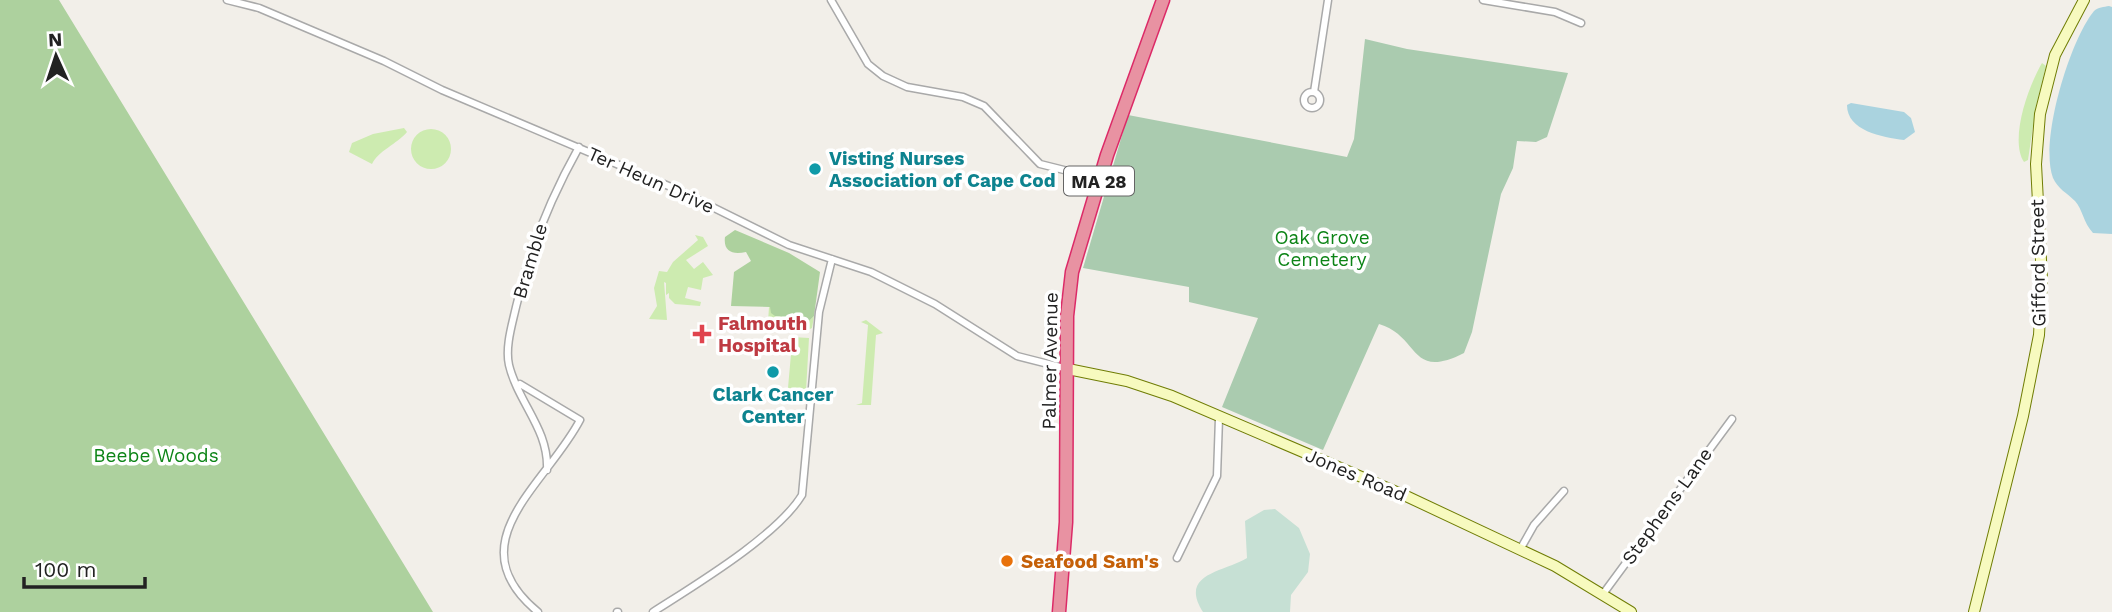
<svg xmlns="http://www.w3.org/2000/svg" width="2112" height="612" viewBox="0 0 2112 612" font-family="'Work Sans',sans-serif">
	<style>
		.grass { fill: #cdebb0 }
		.forest { fill: #add19e }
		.wetland { fill: #c6e0d4 }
		.cemetery { fill: #aacbaf }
		.water { fill: #aad3df }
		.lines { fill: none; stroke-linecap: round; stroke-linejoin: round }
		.street-casing { stroke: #a9a9a9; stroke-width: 9 }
		.secondary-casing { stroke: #707d05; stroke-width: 12 }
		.highway-casing { stroke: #dc2a67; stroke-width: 15 }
		.street { stroke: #fff; stroke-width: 6 }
		.secondary { stroke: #f7fabf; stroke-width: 10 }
		.highway { stroke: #e892a2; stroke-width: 12 }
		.culture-dot { fill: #0f9aa8; stroke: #fff; stroke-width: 2.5 }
		.health-dot { fill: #e0444e; stroke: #fff; stroke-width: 2.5 }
		.food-dot { fill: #e8710a; stroke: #fff; stroke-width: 2.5 }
		.labels { text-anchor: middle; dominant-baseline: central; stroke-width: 7; stroke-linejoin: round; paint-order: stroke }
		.shield { fill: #fff; stroke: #646464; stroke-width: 2 }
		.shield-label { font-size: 18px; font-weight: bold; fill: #222 }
		.culture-label { font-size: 19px; font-weight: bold; fill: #0d838f; stroke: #fff; text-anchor: start }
		.street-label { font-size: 19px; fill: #222; stroke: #fff }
		.park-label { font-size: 19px; fill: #0c8416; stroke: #fff }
		.health-label { font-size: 19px; font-weight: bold; fill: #be3a42; stroke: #fff; text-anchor: start }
		.food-label { font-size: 19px; font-weight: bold; fill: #c56008; stroke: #fff; text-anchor: start }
	</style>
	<rect width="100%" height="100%" fill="#f2efe9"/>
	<path class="grass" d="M2042,63l4,3 -10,40 -8,54 -4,2c-15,-23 5,-77 18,-99z
		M404,128l3,4c-10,12 -29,19 -35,32l-23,-12 3,-9 21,-9z
		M411 149a20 20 0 1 1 40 0a20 20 0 1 1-40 0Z
		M695,235l8,2 5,9 -22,14 8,9 9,-7 10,13 -10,3 -2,12 -13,-3 -3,11 16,4 -1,4 -25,-2 -6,-6v-5l-3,2v-12l-2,-1 3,38 -18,-1 8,-13 -3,-18 5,-17 8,1 6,-10 25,-22z
		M769,307l41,13 4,-4 -2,12 -8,4 -31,-1 1,-9h-6z
		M866,320l17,13 -7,2 -5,70h-15l6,-2 6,-78 -7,-3z
		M792,337l17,1 -3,53 -9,9 -10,-1 5,-56 -9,-1z"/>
	<path class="forest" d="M0,0h59l374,612h-433z
		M735,230l54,23 31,19 -6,44 -4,4 -35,-4 -4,-3 -1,-6 -39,-1 3,-34 17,-11 -5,-9c-13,3 -23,0 -21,-15z"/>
	<path class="wetland" d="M1275,509l24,19 11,26 -2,18 -17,23 -1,17h-87c-25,-39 22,-40 44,-54l-2,-37 19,-11z"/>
	<path class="cemetery" d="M1365,39l42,10 161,24 -21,64 -11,5 -19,-1 -4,27 -12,26 -29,138 -8,21c-55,28 -44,-17 -85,-29l-56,126 -101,-43 36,-89 -69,-16v-15l-106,-19 45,-153 219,42 7,-18z"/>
	<path class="water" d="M2109,6l3,1v227l-19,-1c-10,-11 -10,-23 -18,-32 -8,-8 -17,-12 -22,-23 -14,-37 17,-138 41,-167 4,-4 10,-4 15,-5z
		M1851,103l53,9 7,6 4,14 -11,8c-22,-3 -57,-9 -57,-35z"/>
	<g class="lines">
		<defs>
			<path id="street" d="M227,0l32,8 125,53 58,29 236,100 111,55 82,27 64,32 82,52 51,13
				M831,0l37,64 15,12 24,11 56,10 21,9 56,58 60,15
				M1483,0l72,12 26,11
				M1304 100a8 8 0 1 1 16 0a8 8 0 1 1-16 0Z
				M1314,92l14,-92
				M520,384l60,36c-33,64 -126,123 -42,192
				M547,470c2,-41 -29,-67 -38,-105 -4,-18 3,-40 7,-58 13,-57 34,-108 63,-160
				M1521,548l13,-23 30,-34
				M1177,558l40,-82 2,-58
				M1603,594l129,-175
				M617,612h1
				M653,612c42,-27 124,-76 149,-117l17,-183 13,-53"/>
			<path id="secondary" d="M1068,369l59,12 45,15 234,100 149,70 76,46
				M1974,612l49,-196 16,-81 3,-56 -6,-115 4,-50 15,-59 29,-55"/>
			<path id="highway" d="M1059,612l7,-90 1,-206 5,-44 35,-117 56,-155"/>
		</defs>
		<use href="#street" class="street-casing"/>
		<use href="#secondary" class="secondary-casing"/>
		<use href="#highway" class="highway-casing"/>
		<use href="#street" class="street"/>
		<use href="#secondary" class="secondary"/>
		<use href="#highway" class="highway"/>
	</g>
	<g class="culture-dot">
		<circle cx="815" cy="169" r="7"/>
		<circle cx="773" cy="372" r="7"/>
	</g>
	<path class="health-dot" d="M698.5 323.5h7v7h7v7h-7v7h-7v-7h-7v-7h7z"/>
	<circle class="food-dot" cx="1007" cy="561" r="7"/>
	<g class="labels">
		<rect class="shield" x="1064" y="166.5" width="70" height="29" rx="5"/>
		<g class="shield-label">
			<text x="1099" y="181">MA 28</text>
		</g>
		<g class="culture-label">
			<text x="829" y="158">Visting Nurses<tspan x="829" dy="22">Association of Cape Cod</tspan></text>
			<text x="773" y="394" text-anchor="middle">Clark Cancer<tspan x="773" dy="22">Center</tspan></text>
		</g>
		<g class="street-label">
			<text transform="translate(651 180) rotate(24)">Ter Heun Drive</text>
			<text transform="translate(530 261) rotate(-73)">Bramble</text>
			<text transform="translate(2038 263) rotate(-91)">Gifford Street</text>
			<text transform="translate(1050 361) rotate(-89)">Palmer Avenue</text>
			<text transform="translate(1356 475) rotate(23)">Jones Road</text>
			<text transform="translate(1667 506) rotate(-54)">Stephens Lane</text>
		</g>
		<g class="park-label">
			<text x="1322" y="237">Oak Grove<tspan x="1322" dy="22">Cemetery</tspan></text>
			<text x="156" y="455">Beebe Woods</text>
		</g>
		<g class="health-label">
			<text x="718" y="323">Falmouth<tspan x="718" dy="22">Hospital</tspan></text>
		</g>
		<g class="food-label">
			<text x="1021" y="561">Seafood Sam's</text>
		</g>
	</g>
	<g transform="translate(56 56) rotate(357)" stroke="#ffffff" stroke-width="5" paint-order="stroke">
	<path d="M0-5L12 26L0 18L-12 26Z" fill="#222222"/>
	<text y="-10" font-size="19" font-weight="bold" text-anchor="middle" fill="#222222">N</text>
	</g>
	<path d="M24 577v10h121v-10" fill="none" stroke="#222222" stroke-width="3.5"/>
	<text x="35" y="577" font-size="21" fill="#222222" stroke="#ffffff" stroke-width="5" paint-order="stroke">100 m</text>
</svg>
